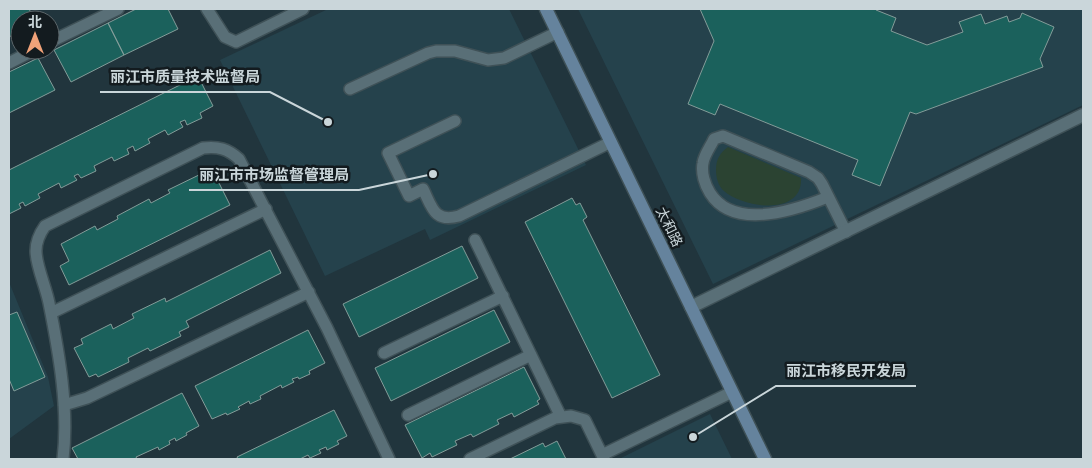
<svg xmlns="http://www.w3.org/2000/svg" width="1092" height="468" viewBox="0 0 1092 468" font-family="Rubik,'Noto Sans SC',sans-serif">
	<style>
		.built { fill: #25424c }
		.green { fill: #2b4332 }
		.building { fill: #1b615c; stroke: #839c99 }
		.lines { fill: none; stroke-linecap: round; stroke-linejoin: round }
		.lane-casing { stroke: #3f5157; stroke-width: 14 }
		.street-casing { stroke: #3f5157; stroke-width: 15 }
		.secondary-casing { stroke: #3f5157; stroke-width: 15 }
		.lane { stroke: #596f77; stroke-width: 11 }
		.street { stroke: #596f77; stroke-width: 12 }
		.secondary { stroke: #65839d; stroke-width: 12 }
		.labels { text-anchor: middle; dominant-baseline: central; stroke-width: 5; stroke-linejoin: round; paint-order: stroke }
		.street-label { font-size: 14px; fill: #cad6da; stroke: #131b1f }
		.leader { fill: none; stroke: #cad6da; stroke-width: 2 }
		.callout-dot { fill: #cad6da; stroke: #131b1f; stroke-width: 2 }
		.callout-label { font-size: 15px; text-anchor: middle; font-weight: bold; fill: #cad6da; stroke: #131b1f; stroke-width: 5; stroke-linejoin: round; paint-order: stroke }
	</style>
	<rect width="100%" height="100%" fill="#21353d"/>
	<path class="built" d="M328,9h181l77,156 -156,75 -5,-11 -100,47 -105,-216z
		M578,9h505v96l-370,179z
		M9,282l39,95 6,29 -45,33z
		M710,414l22,45h-113z"/>
	<path class="green" d="M728,147l73,31c2,39 -58,30 -77,13 -6,-5 -8,-14 -8,-21 0,-11 4,-17 12,-23z"/>
	<path class="building" d="M9,9h20l6,11h-15v11l-11,6z
		M136,9h32l10,20 -54,26 -16,-32z
		M700,9h177l-1,1 20,8 -5,13 36,14 36,-13 -4,-10 22,-8 4,10 22,-8 2,6 11,-4 2,-5 32,14 -14,32 3,8 -127,47 -6,-2 -30,74 -28,-11 6,-15 -138,-56 -5,11 -27,-11 26,-63z
		M108,23l16,32 -53,27 -17,-32z
		M38,58l17,32 -46,23v-41z
		M198,76l15,30 -13,7 2,5 -15,7 -2,-5 -5,2 3,5 -15,8 -3,-5 -17,9 2,4 -15,8 -2,-5 -6,3 2,5 -15,7 -2,-4 -18,9 2,5 -15,7 -3,-4 -4,2 3,4 -16,8 -2,-5 -21,11 2,4 -15,8 -2,-4 -4,2 2,4 -12,6v-44z
		M213,171l17,34 -161,80 -9,-19 9,-5 -8,-17 34,-18 2,4 21,-11 -1,-3 32,-17 2,4 19,-10 -2,-3 35,-17 1,3z
		M572,198l4,7 4,-2 7,14 -4,3 77,155 -48,23 -87,-176z
		M462,246l16,32 -119,59 -16,-33z
		M270,250l11,23 -95,48 3,6 -10,5 2,4 -31,15 -2,-3 -20,10 1,4 -31,15 -2,-3 -7,3 -15,-29 9,-4 -2,-5 30,-15 2,5 21,-11 -2,-4 33,-16 1,4z
		M494,310l16,32 -119,59 -16,-33z
		M17,312l28,65 -31,14 -5,-12v-64z
		M308,330l17,33 -16,8 1,3 -11,5 -1,-2 -6,2 2,3 -12,6 -1,-3 -21,11 1,3 -11,5 -1,-3 -11,6 2,2 -13,6 -1,-2 -14,6 -17,-33z
		M524,367l16,32 -3,2 2,3 -25,13 -2,-4 -15,7 2,4 -26,13 -2,-3 -16,7 2,4 -25,12 -2,-4 -8,5 -17,-33z
		M182,393l17,33 -13,7 1,2 -11,6 -1,-3 -6,3 1,3 -11,6 -1,-3 -22,10 1,2h-59l-6,-11z
		M334,410l13,26 -10,5 2,3 -12,6 -1,-3 -7,3 2,3 -11,5 -2,-3 -8,4h-62l-1,-2z
		M557,441l9,18h-56l33,-16 2,4z"/>
	<g class="lines">
		<defs>
			<path id="lane" d="M207,9l18,28 11,5 67,-33
				M50,42l68,-33
				M9,63l25,-13
				M350,89l78,-36 8,-2h19l33,9 16,-2 54,-26
				M455,121l-67,32 21,43 14,-7c9,18 11,34 36,27l152,-74
				M828,197c-32,13 -94,34 -118,-4 -5,-8 -9,-20 -7,-30 1,-8 8,-17 11,-24l9,-3 86,36 9,6 4,6 24,48
				M475,240l86,177
				M51,313l215,-104
				M384,353l119,-57
				M64,405l23,-7 222,-106
				M408,415l123,-60
				M602,455l130,-63
				M63,459c6,-50 -4,-106 -14,-156 -3,-16 -13,-37 -13,-52 0,-10 4,-18 9,-25l158,-78c15,-2 25,1 36,11l88,169 62,131
				M470,459l85,-41 16,-2 14,4 19,39"/>
			<path id="street" d="M691,307l392,-192"/>
			<path id="secondary" d="M546,9l219,450"/>
		</defs>
		<use href="#lane" class="lane-casing"/>
		<use href="#street" class="street-casing"/>
		<use href="#secondary" class="secondary-casing"/>
		<use href="#lane" class="lane"/>
		<use href="#street" class="street"/>
		<use href="#secondary" class="secondary"/>
	</g>
	<g class="labels">
		<g class="street-label">
			<text transform="translate(669 227) rotate(64)">太和路</text>
		</g>
	</g>
	<path class="leader" d="M328 122L270 92H100M433 174L359 190H189M693 437L776 386H916"/>
	<g class="callout-dot">
		<circle cx="328" cy="122" r="5"/>
		<circle cx="433" cy="174" r="5"/>
		<circle cx="693" cy="437" r="5"/>
	</g>
	<g class="callout-label">
		<text x="185" y="82">丽江市质量技术监督局</text>
		<text x="274" y="180">丽江市市场监督管理局</text>
		<text x="846" y="376">丽江市移民开发局</text>
	</g>
	<rect width="1092" height="468" fill="none" stroke="#cad6da" stroke-width="20"/>
	<g transform="translate(35 35)"><circle r="24" fill="#131b1f" stroke="#5c666a"/>
	<path d="M0-4L9 19L0 12L-9 19Z" fill="#f0a279"/>
	<text y="-8" font-size="14" font-weight="bold" text-anchor="middle" fill="#cad6da">北</text>
	</g>
</svg>
